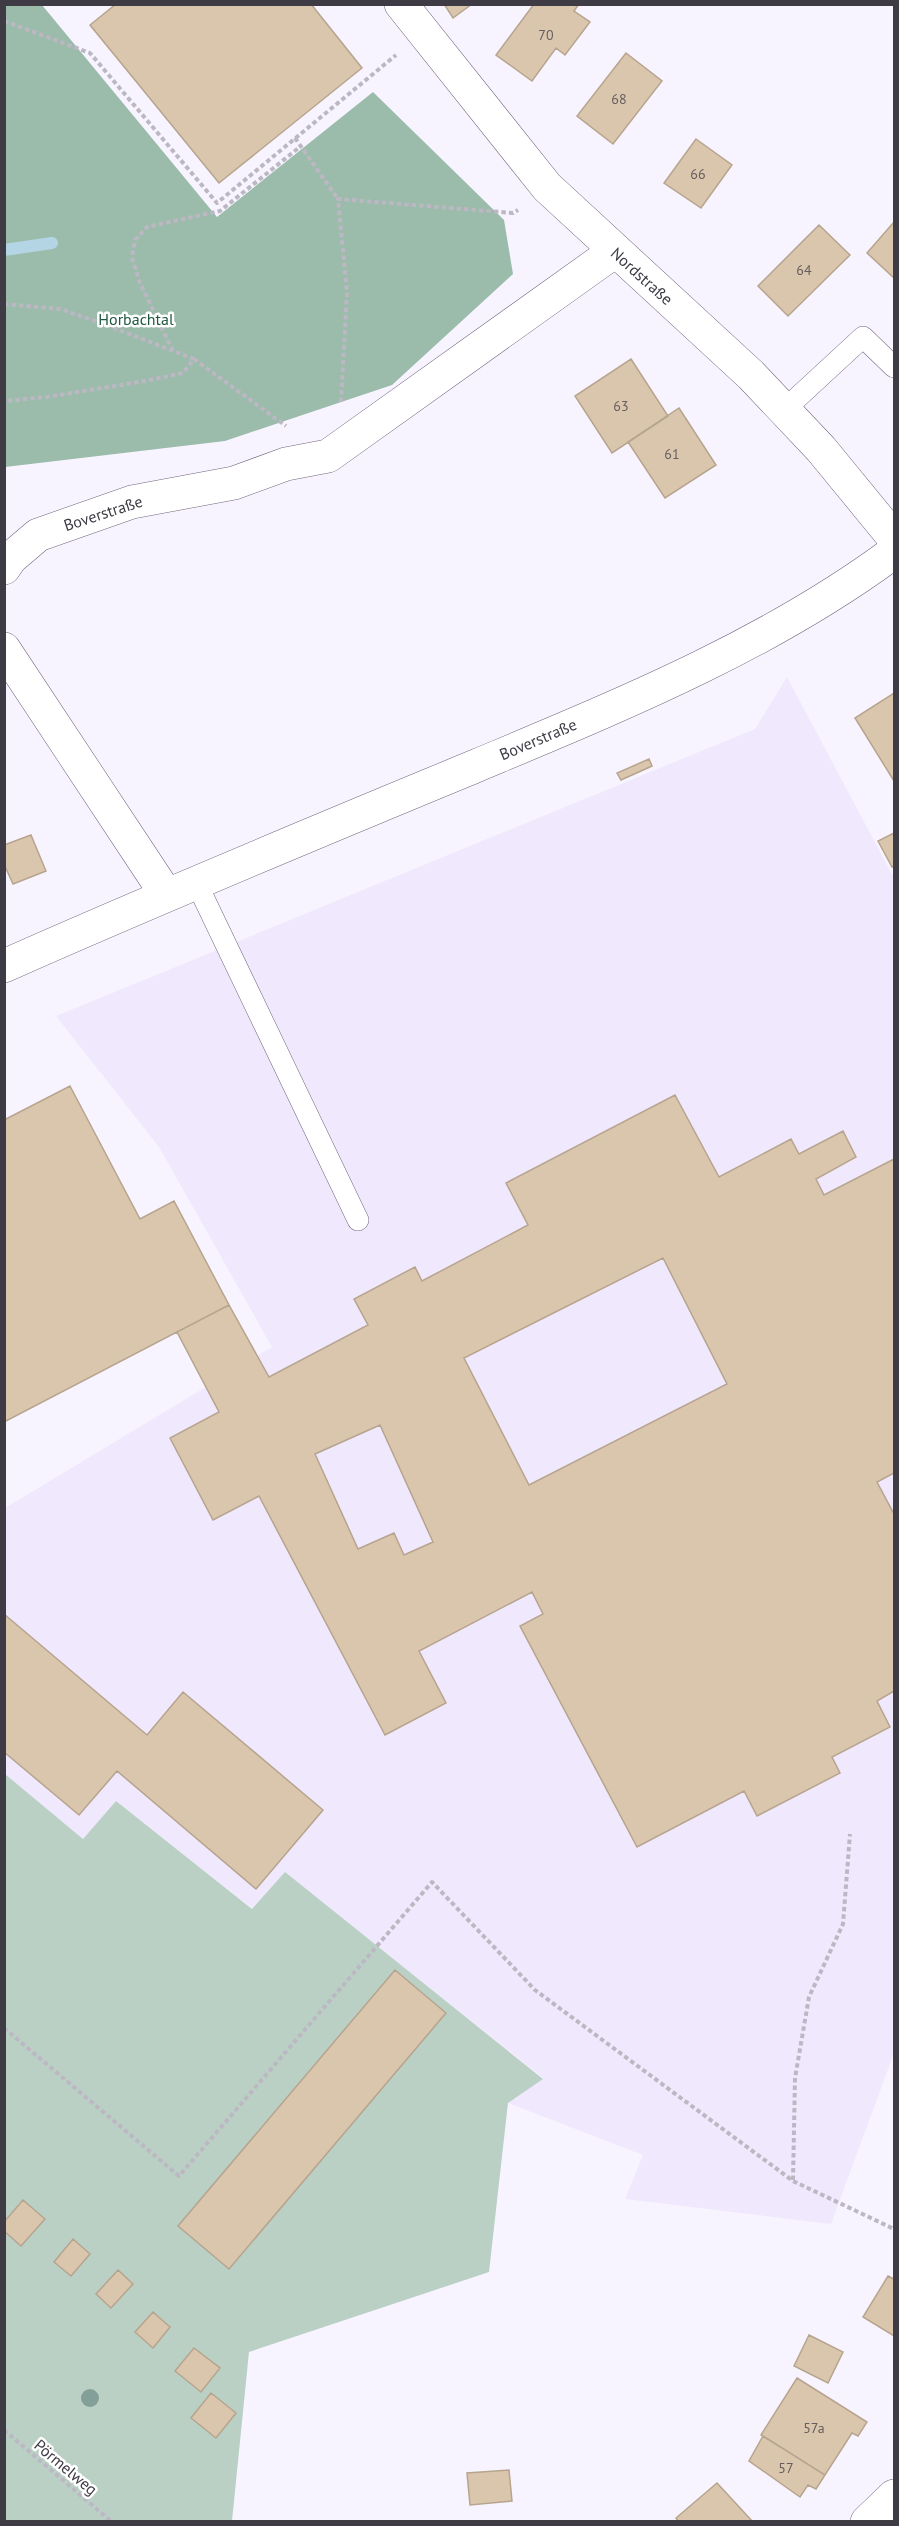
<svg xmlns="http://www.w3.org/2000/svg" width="899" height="2526" viewBox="0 0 899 2526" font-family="'PT Sans',sans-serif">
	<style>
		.built { fill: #f0e8fc }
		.green { fill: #bad0c5 }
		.forest { fill: #9bbbab }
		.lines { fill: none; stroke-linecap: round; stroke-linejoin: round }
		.stream { stroke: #b4d5e3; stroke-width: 12 }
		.building { fill: #dac6ad; stroke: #b6a48e; stroke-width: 1.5; fill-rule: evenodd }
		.lane-casing { stroke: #71677e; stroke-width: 22 }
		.street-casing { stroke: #71677e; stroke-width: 34 }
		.secondary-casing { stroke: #71677e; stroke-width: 34 }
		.path { stroke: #bcb8c3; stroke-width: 4; stroke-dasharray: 4.5 3; stroke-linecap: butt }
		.lane { stroke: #fff; stroke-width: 21 }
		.street { stroke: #fff; stroke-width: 33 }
		.secondary { stroke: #fff; stroke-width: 33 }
		.tree { fill: #829f98 }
		.labels { text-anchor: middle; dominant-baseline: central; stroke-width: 5; stroke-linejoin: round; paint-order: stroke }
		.number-label { font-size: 14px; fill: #665e5f }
		.street-label { font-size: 16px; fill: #3f3b45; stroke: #fff }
		.park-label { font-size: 16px; fill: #215943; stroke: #fff }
	</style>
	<rect width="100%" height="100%" fill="#f8f4ff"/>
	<path class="built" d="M787,677l107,201v1175l-63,171 -206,-25 18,-44 -135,-52 35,-25 -258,-205 -32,36 -137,-108 -33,38 -78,-65v-266l267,-161 -113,-200 -103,-131 699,-287z"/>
	<path class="green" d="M5,1774l78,65 33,-38 136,108 33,-37 258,207 -35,24 -19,169 -240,80 -17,169h-227z"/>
	<path class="forest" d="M4,5h38l175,212 156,-125 131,128 9,54 -121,111 -167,56 -220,26z"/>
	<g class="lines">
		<path class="stream" d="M4,250l48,-7"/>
	</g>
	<path class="building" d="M116,4h195l51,64 -143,115 -129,-158z
		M444,4h28l-19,14z
		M534,4h45l-5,7 16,11 -25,33 -9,-7 -24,33 -36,-26z
		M626,53l36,28 -49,63 -36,-28z
		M696,139l36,26 -31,43 -37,-25z
		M894,222v56l-27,-25z
		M819,225l31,30 -62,61 -30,-30z
		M631,359l37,57 -56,37 -37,-57z
		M679,408l37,57 -51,33 -37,-56z
		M894,693v88l-39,-63z
		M649,759l3,7 -31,14 -4,-7z
		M894,833v33l-2,1 -14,-26z
		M31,835l15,36 -33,13 -9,-20v-19z
		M70,1086l70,133 34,-18 55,104 -225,117v-302z
		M675,1095l44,82 72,-38 8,15 44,-23 13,26 -40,22 8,16 70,-36v314l-17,9 17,32v177l-17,10 13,26 -58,30 8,16 -83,43 -13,-25 -107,56 -117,-221 23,-12 -11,-22 -113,59 27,52 -61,32 -126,-239 -46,24 -43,-82 49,-26 -42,-80 52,-27 40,72 99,-52 -14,-26 61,-32 7,14 106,-56 -22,-42zM663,1258l64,126 -198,101 -65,-127zM380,1425l53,117 -29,13 -10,-22 -36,16 -43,-95z
		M4,1614l143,121 36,-43 140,118 -67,79 -139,-118 -38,44 -75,-63z
		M395,1970l51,43 -217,256 -51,-43z
		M23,2200l22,19 -24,27 -17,-15v-9z
		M73,2239l17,15 -19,22 -17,-14z
		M118,2270l15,14 -22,24 -15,-14z
		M888,2276l6,3v57l-31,-19z
		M153,2312l17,15 -17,21 -18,-16z
		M809,2335l34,17 -15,31 -34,-17z
		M194,2348l26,20 -19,24 -26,-21z
		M797,2378l70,44 -9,14 -6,-3 -27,42 -64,-40z
		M211,2393l25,20 -20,25 -25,-20z
		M763,2436l62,39 -9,14 -8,-4 -8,12 -51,-36z
		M509,2470l3,31 -42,4 -3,-32z
		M717,2483l36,39h-74l-3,-4z"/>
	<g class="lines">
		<defs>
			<path id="lane" d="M784,410l79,-73 31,30
				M196,882l162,338"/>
			<path id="street" d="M4,568l7,-10 27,-23 94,-33 102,-19 52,-19 42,-8 287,-205
				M4,649l162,245
				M4,966c157,-70 315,-135 474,-201 143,-60 291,-120 416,-213
				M867,2522l27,-26"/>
			<path id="secondary" d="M401,4l146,183 204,188 70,74 73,89"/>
		</defs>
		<use href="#lane" class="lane-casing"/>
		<use href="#street" class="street-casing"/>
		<use href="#secondary" class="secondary-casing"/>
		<path class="path" d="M4,21l86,32 127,150 179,-148
			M295,138l43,61
			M4,304l56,5 41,14 93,36 -11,14 -38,8 -98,16 -43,4
			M173,351l-33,-68 -8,-25 3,-18 12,-13 73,-16 81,-65
			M194,359l92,67
			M341,402l6,-109 -9,-94 175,14 5,-3
			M4,2028l175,148 253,-294 103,108 258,191 101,48
			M793,2180l2,-102 14,-81 34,-73 7,-90
			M4,2430l108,92"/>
		<use href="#lane" class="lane"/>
		<use href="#street" class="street"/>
		<use href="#secondary" class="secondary"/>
	</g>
	<circle class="tree" cx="90" cy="2398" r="9"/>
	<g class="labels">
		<g class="number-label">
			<text x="546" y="35">70</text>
			<text x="619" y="99">68</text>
			<text x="698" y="174">66</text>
			<text x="804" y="270">64</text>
			<text x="621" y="406">63</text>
			<text x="672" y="454">61</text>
			<text x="814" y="2428">57a</text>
			<text x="786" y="2468">57</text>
		</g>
		<g class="street-label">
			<text transform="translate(642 276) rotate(42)">Nordstraße</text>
			<text transform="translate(103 513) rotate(-18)">Boverstraße</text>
			<text transform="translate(538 739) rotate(-23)">Boverstraße</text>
			<text transform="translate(66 2467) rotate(40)">Pörmelweg</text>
		</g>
		<g class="park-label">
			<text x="136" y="319">Horbachtal</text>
		</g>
	</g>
	<rect width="899" height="2526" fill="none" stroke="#3f3b45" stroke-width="12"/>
</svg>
